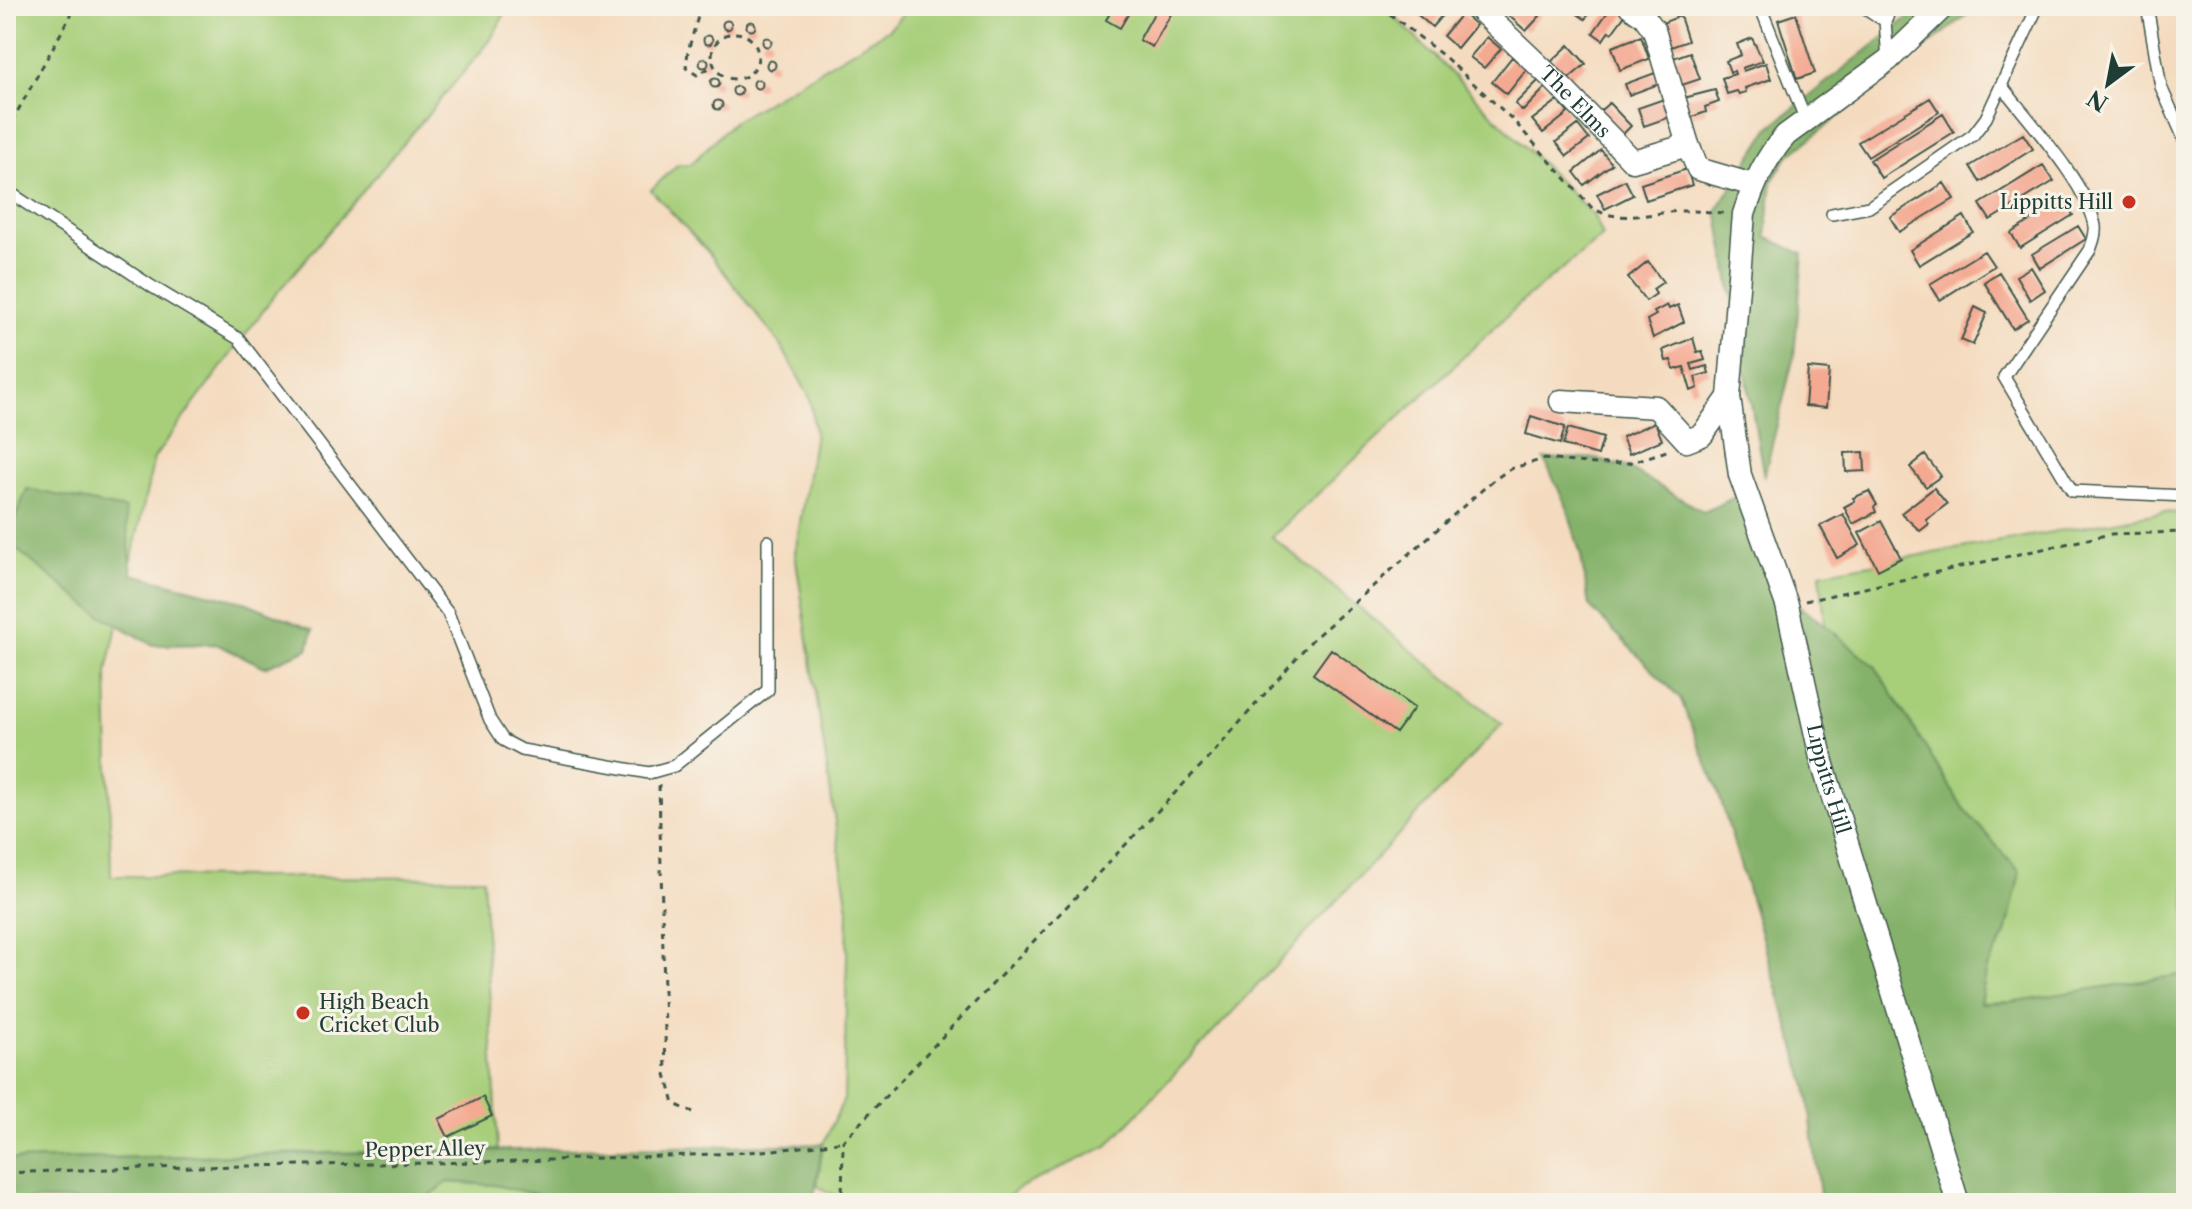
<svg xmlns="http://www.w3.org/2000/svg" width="2192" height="1209" viewBox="0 0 2192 1209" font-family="'Libre Caslon Text',serif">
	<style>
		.green { fill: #a7cf7a; stroke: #638657; stroke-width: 2 }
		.forest { fill: #85b26a; stroke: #52784f; stroke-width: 2 }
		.building { fill: #f4a991 }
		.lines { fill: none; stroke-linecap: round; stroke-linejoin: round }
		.service-casing { stroke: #3f5549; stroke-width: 14 }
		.minor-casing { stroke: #3f5549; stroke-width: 25 }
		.path { stroke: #3f5549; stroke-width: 3; stroke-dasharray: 6 6; stroke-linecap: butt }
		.service { stroke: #fff; stroke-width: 11 }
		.minor { stroke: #fff; stroke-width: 22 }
		.poi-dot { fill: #c8321e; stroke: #f7f3e8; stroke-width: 3 }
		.labels { text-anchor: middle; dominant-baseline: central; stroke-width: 6; stroke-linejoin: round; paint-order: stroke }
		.street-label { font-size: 20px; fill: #1f3d34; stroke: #f7f3e8 }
		.poi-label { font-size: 20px; fill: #1f3d34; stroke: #f7f3e8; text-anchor: end }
	</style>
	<rect width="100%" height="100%" fill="#f7f3e8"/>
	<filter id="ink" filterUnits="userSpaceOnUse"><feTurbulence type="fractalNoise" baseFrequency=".0125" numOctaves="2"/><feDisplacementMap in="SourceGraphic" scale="16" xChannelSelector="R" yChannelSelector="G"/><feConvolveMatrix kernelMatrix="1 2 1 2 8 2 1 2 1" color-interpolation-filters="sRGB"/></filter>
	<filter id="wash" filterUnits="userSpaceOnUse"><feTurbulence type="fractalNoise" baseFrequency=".006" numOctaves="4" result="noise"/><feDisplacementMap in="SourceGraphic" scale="32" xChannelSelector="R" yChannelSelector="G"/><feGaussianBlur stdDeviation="1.8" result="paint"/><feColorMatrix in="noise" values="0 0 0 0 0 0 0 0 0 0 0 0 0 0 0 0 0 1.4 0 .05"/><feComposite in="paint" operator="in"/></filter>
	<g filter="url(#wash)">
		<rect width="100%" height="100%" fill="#f4dbbf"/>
		<path class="green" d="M6,6h503l-19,35 -219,259 -117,158 -47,213 4,205 372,2 15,271 -492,11z
			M910,6h470l11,7 203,203 9,20 -76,61 -255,240 230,187 -395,422 -88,42 -19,15h-151l-32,-17 6,-42 21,-45 4,-190 -53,-356 20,-120 -5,-35 -30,-54 -72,-92 -57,-62 26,-25 14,-1 42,-42 156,-93z
			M2165,512l21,2v478l-282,36 -66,-274 -18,-181z
			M447,1182l48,3 79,18h-154z"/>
		<path class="forest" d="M1923,6h55l-191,151 -15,24 -6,56 37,17 -9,102 -30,121 -47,-267 53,-83z
			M1597,458l15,7 9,-1 83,48 46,-22 18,94 48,34 59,48 88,142 57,64 -14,62 -19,34 -7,35 30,-1 176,-28v229h-365l-14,-116 -89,-296 -38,-93 -91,-92 -8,-50 -14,-49 -23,-48z
			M27,489l98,20 7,65 115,29 66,27 -5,19 -43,18 -49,-23 -63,1 -59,-34 -88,-70z
			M823,1144l-10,59h-239l-79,-18 -47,-3 -28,21 -414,-3v-40z"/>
		<g id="blocks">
			<path class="building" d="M1114,6h19l-13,22 -14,-8z
				M1158,6l16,3 -22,38 -13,-7z
				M1425,6h25l-18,21 -14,-12z
				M1510,6h18l12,10 -14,15 -19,-17z
				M1566,6h28l-9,13z
				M1612,6l14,8 -14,19 -3,-2 -6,9 -10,-7z
				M1462,13l14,12 -19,23 -14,-12z
				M1796,14l19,59 -18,6 -19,-59z
				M1680,16l8,25 -17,6 -9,-24z
				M722.5 25a4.5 4.5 0 1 1 9 0a4.5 4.5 0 1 1-9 0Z
				M746.5 26a4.5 4.5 0 1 1 9 0a4.5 4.5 0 1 1-9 0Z
				M703.5 40a4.5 4.5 0 1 1 9 0a4.5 4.5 0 1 1-9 0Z
				M1641,36l8,23 -29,11 -8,-23z
				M1487,37l14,12 -17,19 -14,-11z
				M762.5 42a4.5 4.5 0 1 1 9 0a4.5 4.5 0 1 1-9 0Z
				M1752,38l11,23 -21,7 1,3 23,-8 5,16 -26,9 1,4 -7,2 -2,-3 -10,3 -5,-16 13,-4 -1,-3 -4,1 -4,-11 15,-6 -4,-11z
				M1569,45l17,19 -19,16 -16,-18z
				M1690,52l10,27 -18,6 -9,-27z
				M1512,57l15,12 -20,25 -15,-12z
				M699.5 63a4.5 4.5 0 1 1 9 0a4.5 4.5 0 1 1-9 0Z
				M766.5 65a4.5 4.5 0 1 1 9 0a4.5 4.5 0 1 1-9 0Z
				M1655,73l4,11 -30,11 -4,-11z
				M710.5 83a4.5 4.5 0 1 1 9 0a4.5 4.5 0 1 1-9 0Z
				M753.5 84a4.5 4.5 0 1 1 9 0a4.5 4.5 0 1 1-9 0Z
				M1539,80l7,7 -23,24 -8,-7z
				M732.5 91a4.5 4.5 0 1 1 9 0a4.5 4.5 0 1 1-9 0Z
				M1715,90l4,12 -14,5 1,5 -19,7 -7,-20z
				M1930,98l9,14 -71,45 -10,-15z
				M1664,99l6,18 -26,9 -6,-18z
				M1558,100l10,13 -25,20 -11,-13z
				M713.5 105a4.5 4.5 0 1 1 9 0a4.5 4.5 0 1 1-9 0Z
				M1609,103l22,23 -9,9 -22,-24z
				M1943,114l11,18 -73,46 -11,-18z
				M1578,125l11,14 -22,17 -11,-14z
				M2023,134l10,15 -53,33 -10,-16z
				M1601,150l11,14 -28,21 -10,-13z
				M2043,165l11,16 -64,39 -10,-16z
				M1687,169l5,16 -46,15 -5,-16z
				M1625,180l8,15 -28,14 -8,-15z
				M1944,183l10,16 -55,33 -9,-15z
				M2063,200l10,15 -53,33 -9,-15z
				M1964,216l9,16 -54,33 -9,-15z
				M2078,226l8,13 -46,29 -8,-14z
				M1984,251l10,15 -54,34 -10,-16z
				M1648,262l15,20 -10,7 3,5 -10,7 -18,-23z
				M2031,267l14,23 -15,10 -14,-24z
				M1999,272l29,47 -15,10 -29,-47z
				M1667,305l2,4 9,-4 6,17 -31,16 -6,-18 9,-5 -2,-3z
				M1975,307l12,6 -14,32 -12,-5z
				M1693,338l4,14 5,-1 3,9 -14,4 2,6 14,-4 2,7 -14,4 3,11 -7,3 -7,-24 -10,3 -3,-10 -5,1 -3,-11z
				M1808,368l21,2 -3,38 -21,-2z
				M1531,416l34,11 -5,17 -34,-10z
				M1655,422l7,18 -33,14 -7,-17z
				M1568,428l35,10 -5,17 -35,-10z
				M1864,452l1,19 -19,1 -1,-19z
				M1925,455l16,21 -15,11 -16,-20z
				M1934,488l13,16 -21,16 3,4 -9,7 -19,-18z
				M1869,491l8,14 -3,2 2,5 -23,12 -9,-17 11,-6 -2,-3z
				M1843,514l17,31 -23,13 -17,-32z
				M1881,521l20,37 -23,12 -19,-37z
				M1331,649l83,59 -18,25 -83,-59z
				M483,1097l9,19 -44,21 -9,-18z"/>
		</g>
	</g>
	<g filter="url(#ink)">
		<use href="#blocks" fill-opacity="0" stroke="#3f5549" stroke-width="2"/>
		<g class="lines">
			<defs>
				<path id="service" d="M1760,6l46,115
					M1862,6l23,15
					M2147,6l14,81 25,56
					M1888,60l-3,-39 7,-15
					M2001,85c26,34 87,100 94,141 1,8 -2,16 -5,24l-86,127 68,114 114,5
					M6,190l145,96 88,53 209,274 42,107 13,20 19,10 127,23 25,-7 94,-76v-149
					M1832,214l37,-7 104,-72 13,-17 52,-112
					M6,486l2,1"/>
				<g id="minor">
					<path id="s1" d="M1476,6l78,74 79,81 55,-16 10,24 55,16"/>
					<path d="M1630,6l14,10 10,14 34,115"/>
					<path id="s2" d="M1944,6l-56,54 -102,75c-21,23 -32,49 -42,79l-15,183 11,78 47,130 35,157 136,441"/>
					<path d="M1561,401l95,6 31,34 15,-6 27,-38"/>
				</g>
			</defs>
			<use href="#service" class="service-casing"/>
			<use href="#minor" class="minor-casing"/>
			<path class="path" d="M701,6l-13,45 -2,17 11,7 18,-10
				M1380,6l66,52 67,62 79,88c29,17 63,3 94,3 13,0 26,1 38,2
				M712 56a23 23 0 1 1 46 0a23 23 0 1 1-46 0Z
				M6,132l70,-126
				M1805,601l306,-67 75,-2
				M659,785l7,289 8,30 19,8
				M6,1173c190,-9 381,-7 571,-14 89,-4 179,-3 266,-18
				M842,1203l1,-62 371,-389 98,-112 179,-158 19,-13 34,-10 52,5 33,-1 41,-13"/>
			<use href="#service" class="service"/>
			<use href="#minor" class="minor"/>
		</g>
	</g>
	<g class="poi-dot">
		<circle cx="2129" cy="202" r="8"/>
		<circle cx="303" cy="1013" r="8"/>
	</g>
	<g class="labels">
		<g class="street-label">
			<text stroke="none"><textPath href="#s1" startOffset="138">The Elms</textPath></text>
			<text stroke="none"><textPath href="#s2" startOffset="874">Lippitts Hill</textPath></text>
			<text transform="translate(425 1149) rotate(-1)">Pepper Alley</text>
		</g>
		<g class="poi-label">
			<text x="2113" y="202">Lippitts Hill</text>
			<text x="319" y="1002" text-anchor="start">High Beach<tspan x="319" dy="23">Cricket Club</tspan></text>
		</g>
	</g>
	<rect width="2192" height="1209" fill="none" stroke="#f7f3e8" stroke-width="32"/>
	<g transform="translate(2108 84) rotate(212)" stroke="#f7f3e8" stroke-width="6" paint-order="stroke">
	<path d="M0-6L14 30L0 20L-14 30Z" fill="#1f3d34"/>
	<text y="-12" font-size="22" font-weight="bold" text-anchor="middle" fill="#1f3d34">N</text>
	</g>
</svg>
